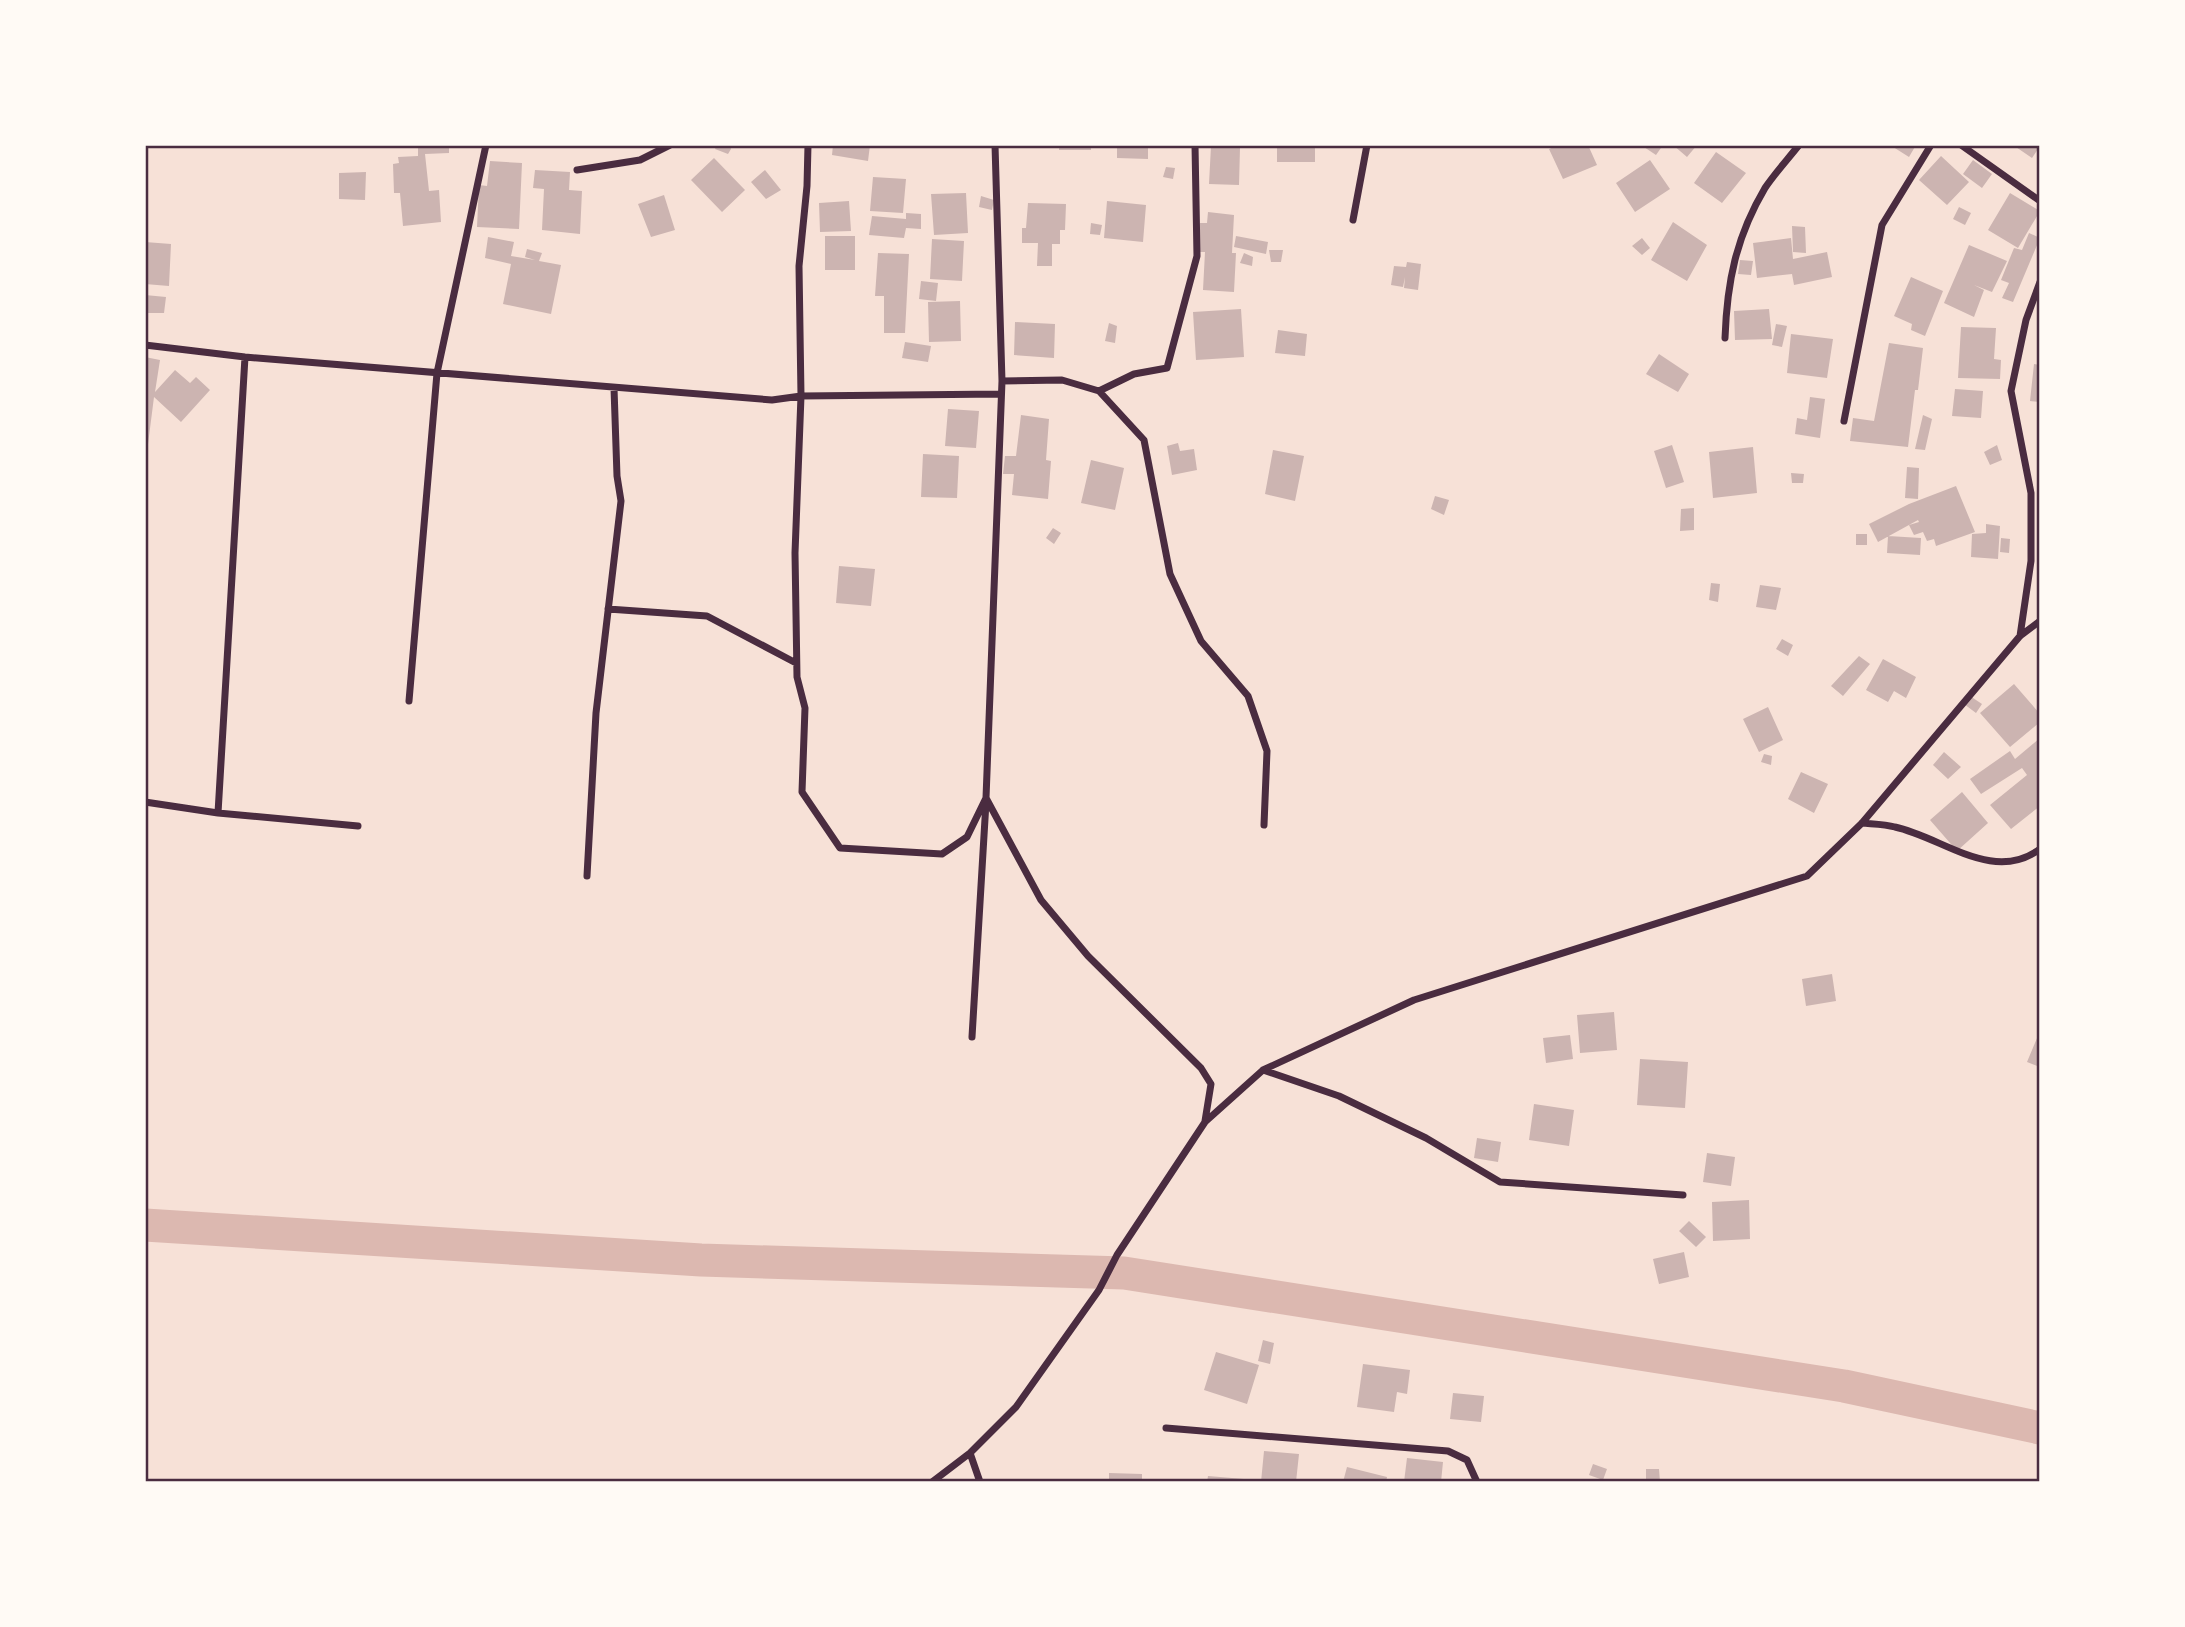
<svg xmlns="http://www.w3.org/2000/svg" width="2185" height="1627" viewBox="0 0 2185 1627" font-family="Lato,sans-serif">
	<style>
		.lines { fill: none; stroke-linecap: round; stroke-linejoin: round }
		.river { stroke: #dcb8b0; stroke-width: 33 }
		.building { fill: #ccb4b1 }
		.minor { stroke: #4a2c40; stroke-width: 7 }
		.neatline { fill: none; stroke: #4a2c40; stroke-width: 2.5 }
	</style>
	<rect width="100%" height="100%" fill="#f7e1d7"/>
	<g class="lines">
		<path class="river" d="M145,1225l556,35 423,13 720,113 196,42"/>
	</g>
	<path class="building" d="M418,145h31v8l-24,1 4,37 10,-1 2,32 -38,4 -3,-33h-6l-1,-29 6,-1 -1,-6 20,-1z
		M717,145h13l1,4 -3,5 -13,-5z
		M833,145h37l-2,16 -36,-6z
		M1059,145h32v5h-32z
		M1117,145h31v14l-31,-1z
		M1277,145h38v17h-38z
		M1559,145h29l9,20 -34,14 -14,-30z
		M1641,145h22l-7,10z
		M1673,145h24l-10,12z
		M1890,145h26l-7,12z
		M2013,145h27v1l-8,12z
		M1211,146l29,2 -1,37 -30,-1z
		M1716,152l30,21 -24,30 -28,-20z
		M1941,156l28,26 -22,23 -28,-25z
		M714,158l31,32 -23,22 -31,-32z
		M1650,160l20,29 -35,23 -19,-29z
		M1973,160l19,14 -10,14 -19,-14z
		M490,161l32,2 -3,66 -42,-2 2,-42 8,1z
		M1166,167l9,1 -2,11 -10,-2z
		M535,170l35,2 -1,18 13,1 -2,43 -38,-4 2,-41 -11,-1z
		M765,170l16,20 -15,9 -15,-17z
		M366,172l-1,28 -26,-1v-26z
		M873,177l33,2 -3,34 -33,-2z
		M966,193l2,40 -34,2 -3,-41z
		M2010,193l30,18 -22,37 -30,-18z
		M664,195l11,35 -24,7 -13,-33z
		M981,196l13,4 -2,10 -13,-3z
		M849,201l2,30 -31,1 -1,-29z
		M1107,201l39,4 -3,37 -39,-4z
		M1028,203l38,1 -1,26h-5v14h-8v22h-15l1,-23h-16v-15h4z
		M1959,207l12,6 -6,12 -12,-6z
		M1208,212l26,3 -2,38h4l-2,39 -31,-2 2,-38h-7l2,-29h7z
		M906,213l15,1v15l-15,-1 -2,10 -35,-3 3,-19 34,3z
		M1673,222l34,23 -20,36 -36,-21z
		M1091,223l11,2 -2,10 -10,-1z
		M1792,226l13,1 1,26 -13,-1z
		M2029,233l11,5 -27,64 -11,-4 7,-15 -8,-3 13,-32 8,2z
		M825,236h30v34h-30z
		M1236,236l32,6 -2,12 -32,-7z
		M488,237l26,5 -3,14 24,4 -10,-3 2,-8 15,4 -3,8 22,4 -10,49 -48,-10 8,-40 -26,-6z
		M1642,238l8,10 -8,7 -10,-9z
		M1791,238l2,21 34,-7 5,25 -38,8 -2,-11 -35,4 -4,-35z
		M932,239l32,2 -2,40 -32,-2z
		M145,242l26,2 -2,42 -24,-2z
		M1969,245l38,16 -15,31 -18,-7 10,5 -10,27 -30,-14z
		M1269,250h14l-2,12h-10z
		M878,253l31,1 -4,79h-21v-37h-9z
		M1244,253l9,4 -1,9 -12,-3z
		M1740,260l13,1 -2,14 -13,-1z
		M1407,262l14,2 -3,26 -14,-2 1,-11 -2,10 -12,-2 3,-19 12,1z
		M1911,277l32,14 -18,45 -14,-6 1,-6 -18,-8z
		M921,281l17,2 -2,18 -17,-2z
		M145,295l21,2 -2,16h-19z
		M960,301l1,40 -32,1 -1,-40z
		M1241,309l3,48 -48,3 -3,-48z
		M1769,309l3,30 -37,1 -1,-29z
		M1015,322l40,2 -1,34 -40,-3z
		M1109,323l8,3 -2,17 -10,-2z
		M1776,324l11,2 -5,21 -10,-2z
		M1961,327l35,1 -2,31 7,1 -1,19 -42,-1z
		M1278,330l29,4 -2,22 -30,-3z
		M1791,334l42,5 -6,39 -40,-5z
		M905,342l26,4 -3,16 -26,-4z
		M1889,343l34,5 -5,42h-3l-7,57 -58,-6 3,-23 21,3z
		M1659,354l30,20 -11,18 -32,-18z
		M145,357l15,3 -5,32 20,-22 15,13 6,-6 14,13 -29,32 -27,-25 -7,55z
		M2034,364l6,1v37l-10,-1z
		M1955,389l28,2 -2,27 -29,-2z
		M1810,397l15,2 -5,39 -25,-4 2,-16 10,2z
		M948,409l31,2 -3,37 -31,-2z
		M1021,415l28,4 -3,41 5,1 -3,38 -36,-4 2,-21h-11l2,-18h11z
		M1923,415l9,4 -7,31 -10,-1z
		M1178,443l2,8 14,-2 3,21 -25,5 -5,-29z
		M1672,445l12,37 -18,6 -12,-37z
		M1997,445l5,15 -12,5 -6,-13z
		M1753,447l4,46 -44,5 -4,-46z
		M1273,450l31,6 -9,45 -30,-7z
		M923,454l36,2 -2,42 -36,-1z
		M1091,460l33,8 -9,42 -34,-7z
		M1907,467l12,1 -1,31 -13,-1z
		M1791,473l13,1 -1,9h-11z
		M1956,486l19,46 -39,14 -2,-7 -7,2 -4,-9 -9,3 -5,-10 10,-3 -1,-2 -40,22 -9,-18 40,-20z
		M1435,496l14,4 -5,15 -13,-6z
		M1694,508v22l-14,1 1,-22z
		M1986,524l14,2 -2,33 -27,-2 1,-23 14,-1z
		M1053,528l8,5 -7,11 -8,-6z
		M1856,534h11v11h-11z
		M1888,536l33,2 -1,17 -33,-2z
		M2001,538l9,1 -1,14 -9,-1z
		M839,566l36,3 -4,37 -35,-3z
		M1711,583l9,1 -2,18 -9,-2z
		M1760,585l21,3 -5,22 -20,-3z
		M1782,639l11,6 -5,11 -12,-7z
		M1859,656l11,8 -27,32 -12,-10z
		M1883,659l33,18 -10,21 -12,-7 -6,11 -22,-12z
		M2014,684l26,30v8l-30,25 -30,-34z
		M1970,696l12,8 -6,9 -12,-9z
		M1768,707l15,33 -24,12 -16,-33z
		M2040,738v68l-29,23 -21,-24 37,-30 -5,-7 -41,26 -11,-15 40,-28 5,8z
		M1944,752l17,15 -13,12 -15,-14z
		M1764,754l8,2 -1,9 -10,-3z
		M1801,772l27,12 -14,29 -26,-14z
		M1962,792l26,31 -31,28 -27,-31z
		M1832,974l4,27 -30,5 -4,-27z
		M1614,1012l3,38 -37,3 -3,-38z
		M2040,1031v36l-13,-5z
		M1570,1035l3,24 -27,4 -3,-25z
		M1640,1059l48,3 -3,46 -48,-3z
		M1534,1104l40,6 -5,36 -40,-6z
		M1477,1138l24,4 -3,20 -24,-4z
		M1707,1153l28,4 -4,29 -28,-4z
		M1749,1200l1,39 -37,2 -1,-39z
		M1689,1221l17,16 -10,10 -17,-16z
		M1684,1252l5,25 -30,7 -6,-25z
		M1263,1340l11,3 -4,21 -12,-3z
		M1216,1352l43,13 -12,39 -43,-14z
		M1363,1364l47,6 -3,24 -10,-2 -3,20 -37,-5z
		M1453,1393l31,3 -3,26 -31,-3z
		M1264,1451l35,3 -3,28h-35z
		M1407,1458l36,4 -2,20h-37z
		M1593,1464l14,5 -4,11 -14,-5z
		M1347,1467l40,10 -1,5h-43z
		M1646,1469h13l1,13h-14z
		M1109,1473l33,1v8h-33z
		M1208,1476l36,3 -1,3h-36z"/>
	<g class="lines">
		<path class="minor" d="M808,145l-1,41 -8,80 2,130 -6,157 2,124 8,31 -3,84 38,56 102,6 25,-17 19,-39 16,-417 -7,-236
			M1961,145l79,56
			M577,170l63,-10 30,-15
			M1353,220l14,-75
			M1725,338c2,-56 11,-101 40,-150 10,-15 23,-29 34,-43
			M145,345l100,12 527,43 29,-4 200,-2
			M1002,381l60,-1 37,11 45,49 26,134 31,67 47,55 19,55 -3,74
			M1099,391l35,-17 33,-6 30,-112 -2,-111
			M1844,421l38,-196 49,-80
			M608,609l99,7 89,47
			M2020,636l11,-75v-68l-20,-102 15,-71 14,-38
			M409,701l28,-328 49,-228
			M986,798l55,102 47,56 113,112 10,16 -6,37
			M145,802l73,11 140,13
			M218,813l27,-456
			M1862,823c11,1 23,1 33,4 47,10 98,57 145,22
			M587,876l9,-163 25,-212 -4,-25 -3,-88
			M972,1037l14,-235
			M1263,1070l76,26 87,42 74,44 183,13
			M1166,1428l282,23 19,9 10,22
			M970,1453l10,29
			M932,1482l38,-29 46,-46 83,-117 18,-35 88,-133 58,-52 151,-70 393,-124 55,-53 158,-187 20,-15"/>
	</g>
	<rect width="2185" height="1627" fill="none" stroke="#fffaf5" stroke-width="294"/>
	<rect x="147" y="147" width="1891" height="1333" class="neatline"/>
</svg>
